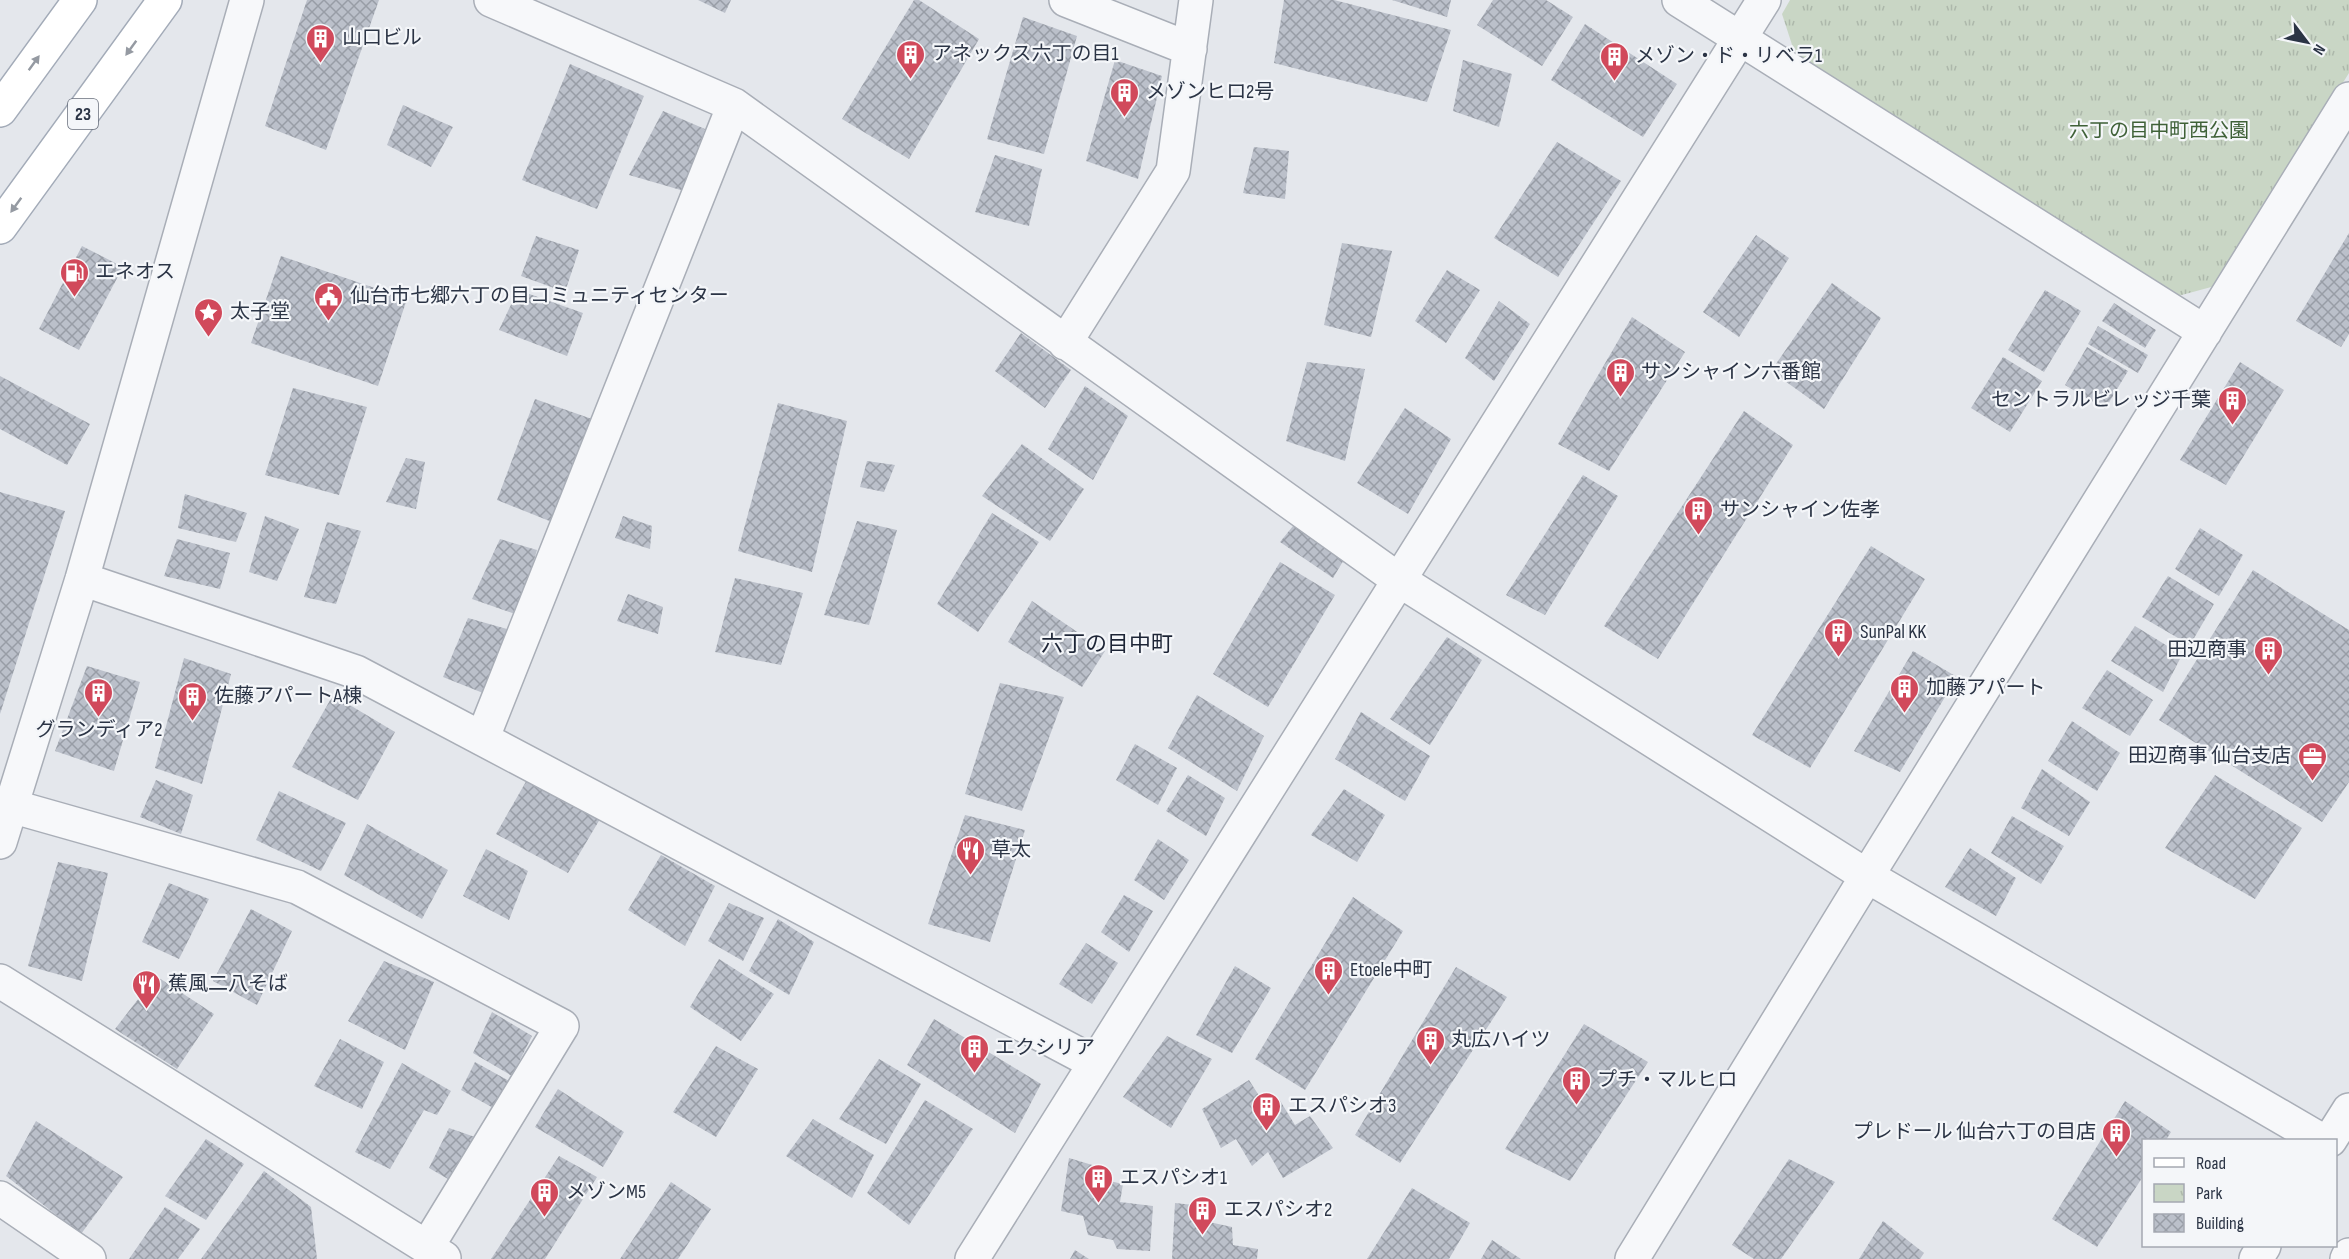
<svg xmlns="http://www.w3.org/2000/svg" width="2349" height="1259" viewBox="0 0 2349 1259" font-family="'Sofia Sans Condensed','Noto Sans JP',sans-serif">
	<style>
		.park { fill: url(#park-tufts) }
		.building { fill: url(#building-cross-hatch) }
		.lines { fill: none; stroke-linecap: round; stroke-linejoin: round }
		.minor-casing { stroke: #a9aeb7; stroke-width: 36 }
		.tertiary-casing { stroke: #a9aeb7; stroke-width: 36 }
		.primary-casing { stroke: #a3abb8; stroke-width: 36 }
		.minor { stroke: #f7f8fa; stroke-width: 33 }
		.tertiary { stroke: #f7f8fa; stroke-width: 33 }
		.primary { stroke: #fff; stroke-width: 33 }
		.oneway { fill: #959aa2 }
		.labels { text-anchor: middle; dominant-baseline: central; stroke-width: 4.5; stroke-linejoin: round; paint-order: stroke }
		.shield { fill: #f4f6f9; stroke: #676e7b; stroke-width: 1.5 }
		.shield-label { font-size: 18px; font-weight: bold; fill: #2b3445 }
		.poi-label { font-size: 20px; fill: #2b3445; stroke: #f4f6f9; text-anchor: start }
		.park-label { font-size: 20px; fill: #3f6138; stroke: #f4f6f9 }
		.quarter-label { font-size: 22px; fill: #1d2536; stroke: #f4f6f9 }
	</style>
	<defs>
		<pattern id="park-tufts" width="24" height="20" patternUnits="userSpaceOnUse" patternTransform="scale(1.5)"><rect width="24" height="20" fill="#c9d6c5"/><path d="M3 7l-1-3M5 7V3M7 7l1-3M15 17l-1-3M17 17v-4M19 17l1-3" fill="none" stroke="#adb8ab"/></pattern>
		<pattern id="building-cross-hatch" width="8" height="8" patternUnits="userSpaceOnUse" patternTransform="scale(1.5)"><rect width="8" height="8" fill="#bbc0ca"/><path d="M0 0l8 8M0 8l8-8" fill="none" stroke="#989da6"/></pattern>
	</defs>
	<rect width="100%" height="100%" fill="#e4e7ec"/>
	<path class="park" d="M1790,0h559v73l-134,213 -37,10 -382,-239 -14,-43z"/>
	<path class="building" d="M307,0h72l-53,150 -61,-24z
		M698,0h33l-6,13z
		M914,0h5l60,39 -70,120 -67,-40z
		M1284,0h50l117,30 -24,72 -153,-39z
		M1392,0h59l-4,17z
		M1493,0h53l27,17 -31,49 -65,-41z
		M1023,17l54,19 -33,118 -57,-15z
		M1585,24l92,60 -34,53 -92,-57z
		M1115,60l47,16 -24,103 -52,-18z
		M1463,60l49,14 -13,53 -46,-16z
		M570,64l74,32 -47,113 -75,-29z
		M403,105l50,22 -22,40 -44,-22z
		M663,111l42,18 -21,62 -55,-16z
		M1557,142l64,39 -63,96 -64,-39z
		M1254,147l35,4 -4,48 -42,-6z
		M995,155l47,14 -13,57 -54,-14z
		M2349,233v101l-8,13 -45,-26z
		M1756,235l33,23 -50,79 -36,-25z
		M536,236l43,14 -14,42 -44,-16z
		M1342,243l50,8 -21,86 -47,-12z
		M82,246l41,21 -44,83 -40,-21z
		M281,256l126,43 -29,87 -127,-43z
		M1447,270l33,20 -34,53 -31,-22z
		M1832,283l49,35 -57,91 -53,-38z
		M518,290l65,23 -16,43 -68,-26z
		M2045,290l36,21 -37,61 -36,-22z
		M1499,301l31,23 -36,57 -29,-23z
		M2114,303l42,27 -11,18 -43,-27z
		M1632,317l53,35 -76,119 -51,-27z
		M2098,326l50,29 -10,18 -50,-29z
		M1021,333l50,37 -26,38 -50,-37z
		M2087,347l41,24 -23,38 -40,-24z
		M2003,357l39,24 -32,51 -39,-24z
		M1307,362l58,7 -20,92 -59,-20z
		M2240,362l44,28 -58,95 -46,-25z
		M0,376l90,48 -23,41 -67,-36z
		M1085,386l43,30 -35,64 -45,-31z
		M293,388l74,19 -28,88 -74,-20z
		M535,399l57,20 -40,103 -55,-22z
		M778,403l69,18 -35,151 -74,-21z
		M1405,408l46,31 -43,75 -51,-31z
		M1744,411l49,34 -135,214 -54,-33z
		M1022,444l62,45 -34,52 -68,-45z
		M406,458l19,4 -9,47 -30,-7z
		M867,461l28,4 -11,27 -24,-5z
		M1583,475l35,21 -73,119 -39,-20z
		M0,492l65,19 -65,203z
		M185,494l62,19 -11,29 -58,-14z
		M992,513l47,29 -61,90 -41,-28z
		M265,516l34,13 -22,52 -28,-9z
		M623,516l29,10 -2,23 -35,-11z
		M857,521l40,9 -28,95 -45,-10z
		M327,522l34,9 -25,73 -32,-7z
		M1293,526l52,32 -12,20 -53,-36z
		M2200,528l43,27 -24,41 -44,-27z
		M177,539l53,14 -10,36 -56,-13z
		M500,539l37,11 -19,65 -46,-16z
		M1871,546l54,33 -115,189 -58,-33z
		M1280,562l55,33 -67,112 -55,-33z
		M2253,570l96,60v152l-27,40 -163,-102z
		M2168,576l46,28 -24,41 -48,-28z
		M735,578l68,15 -22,72 -66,-13z
		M628,594l35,13 -5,27 -41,-13z
		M1032,601l73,50 -23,36 -74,-45z
		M468,618l39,11 -19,66 -45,-18z
		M2135,626l47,29 -19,37 -52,-31z
		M1447,637l35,23 -52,85 -40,-26z
		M1913,651l44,26 -57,95 -46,-21z
		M184,658l47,16 -29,110 -47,-16z
		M87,666l53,16 -26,89 -59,-20z
		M2107,670l46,30 -23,36 -48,-28z
		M1000,683l64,14 -42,114 -57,-17z
		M333,695l62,37 -37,68 -66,-33z
		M1197,695l67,41 -27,55 -69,-43z
		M1361,712l69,44 -25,45 -70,-42z
		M2072,721l48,32 -23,38 -49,-30z
		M1135,744l42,24 -19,37 -42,-25z
		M2042,769l48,33 -21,34 -48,-28z
		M1188,775l37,23 -19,38 -40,-25z
		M2215,775l87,53 -47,71 -90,-51z
		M528,778l75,36 -35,59 -72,-39z
		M156,780l37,15 -12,39 -41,-17z
		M1344,789l41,26 -28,47 -46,-27z
		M279,791l67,32 -25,48 -65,-31z
		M965,815l60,15 -35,112 -62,-18z
		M2012,816l52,30 -23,38 -50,-31z
		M367,824l81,46 -26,49 -78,-44z
		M1158,839l31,21 -25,40 -30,-20z
		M1970,848l46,30 -20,38 -51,-29z
		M486,849l42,22 -19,49 -46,-24z
		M661,855l54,31 -30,60 -57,-36z
		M58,862l50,11 -26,108 -54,-15z
		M169,883l40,16 -30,60 -37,-17z
		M1124,895l29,16 -24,41 -28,-20z
		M1353,897l50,34 -98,159 -50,-31z
		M729,903l35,15 -21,43 -35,-20z
		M251,909l41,22 -35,74 -44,-24z
		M778,919l36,23 -25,53 -40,-24z
		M1086,943l32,20 -26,41 -33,-20z
		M719,959l55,35 -33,47 -51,-34z
		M384,961l50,21 -29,68 -57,-29z
		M1235,966l36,22 -39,65 -36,-18z
		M1456,967l51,30 -107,166 -45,-28z
		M156,976l58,38 -37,55 -62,-40z
		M492,1012l40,24 -20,40 -39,-23z
		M934,1019l107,65 -26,49 -108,-68z
		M1584,1024l64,38 -78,119 -65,-32z
		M1167,1036l45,23 -41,69 -48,-31z
		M340,1039l44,23 -22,47 -48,-23z
		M716,1046l42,23 -42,68 -43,-25z
		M879,1059l42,25 -35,60 -47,-25z
		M475,1062l36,20 -16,27 -34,-19z
		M402,1063l49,28 -14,24 -13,-5 -34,59 -35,-17z
		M1249,1080l16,25 14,-6 16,26 15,-9 23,32 -50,30 -15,-26 -16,14 -16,-27 -15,9 -19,-39z
		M558,1089l66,43 -21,35 -68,-40z
		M925,1100l48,29 -64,96 -42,-32z
		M2125,1101l46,31 -5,8h-22v35l-47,72 -45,-28z
		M813,1119l61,36 -22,43 -66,-42z
		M36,1121l87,56 -42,57 -75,-58z
		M449,1128l26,9 -27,42 -19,-11z
		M206,1139l38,25 -38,56 -41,-24z
		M559,1156l38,21 -52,82h-54z
		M1069,1158l30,9 -3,11 27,6 -3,18 33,4 -3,45 -33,-2 -4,-9 -25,-5 -5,-19 -22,-5z
		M1789,1159l46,23 -54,77h-27l-22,-14z
		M264,1171l47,36 6,52h-116z
		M671,1182l40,27 -33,50h-58z
		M1412,1188l58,35 -21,36h-82z
		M1175,1203l28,3 -3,14 32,7 1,18 25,4 -1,10h-85z
		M165,1207l35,22 -22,30h-49z
		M1883,1221l41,32 -4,6h-61z
		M1492,1240l29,19h-40z
		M1075,1250l14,9h-19z"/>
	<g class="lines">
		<defs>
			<path id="minor" d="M491,0l243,105 665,475 468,296 -235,383
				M1066,0l124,49
				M1679,0l526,332
				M1065,343l108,-172 23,-171
				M82,579l274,93 739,391
				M483,737l251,-632
				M11,806l286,81 265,139 -135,221
				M0,842l82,-263 165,-579
				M0,981l444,277
				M2321,1140l-454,-264 482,-777
				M0,1198l89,61
				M972,1259l792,-1259"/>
			<path id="tertiary" d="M2330,1140l19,-30
				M2256,1259l8,-13
				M2347,1259l2,-4"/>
			<path id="primary" d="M0,110l80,-110
				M0,227l165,-227"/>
		</defs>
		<use href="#minor" class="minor-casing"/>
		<use href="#tertiary" class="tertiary-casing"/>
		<use href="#primary" class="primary-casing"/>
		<use href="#minor" class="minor"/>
		<use href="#tertiary" class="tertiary"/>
		<use href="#primary" class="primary"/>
	</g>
	<defs><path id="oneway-solid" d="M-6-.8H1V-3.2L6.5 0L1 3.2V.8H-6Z" transform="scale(1.5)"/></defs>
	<g class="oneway">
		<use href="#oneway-solid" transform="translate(131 48) rotate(126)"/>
		<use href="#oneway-solid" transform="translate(34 63) rotate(-54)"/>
		<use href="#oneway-solid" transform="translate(16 205) rotate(126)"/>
	</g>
	<defs>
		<symbol id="building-pin" viewBox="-11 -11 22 30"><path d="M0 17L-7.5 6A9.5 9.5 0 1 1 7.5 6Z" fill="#d1495b" stroke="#f4f6f9"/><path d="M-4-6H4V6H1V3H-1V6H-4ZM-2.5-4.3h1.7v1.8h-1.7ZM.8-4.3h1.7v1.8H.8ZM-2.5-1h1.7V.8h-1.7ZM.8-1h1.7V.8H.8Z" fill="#fff"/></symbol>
		<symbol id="fuel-pin" viewBox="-11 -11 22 30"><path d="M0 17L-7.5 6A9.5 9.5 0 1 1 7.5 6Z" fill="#d1495b" stroke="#f4f6f9"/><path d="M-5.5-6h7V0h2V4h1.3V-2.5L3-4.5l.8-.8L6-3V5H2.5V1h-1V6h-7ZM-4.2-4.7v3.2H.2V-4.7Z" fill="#fff"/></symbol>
		<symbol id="civic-pin" viewBox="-11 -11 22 30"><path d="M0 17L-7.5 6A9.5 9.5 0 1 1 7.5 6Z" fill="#d1495b" stroke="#f4f6f9"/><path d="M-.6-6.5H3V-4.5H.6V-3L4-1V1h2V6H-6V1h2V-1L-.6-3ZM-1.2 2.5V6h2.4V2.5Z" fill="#fff"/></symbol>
		<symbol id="sight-pin" viewBox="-11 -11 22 30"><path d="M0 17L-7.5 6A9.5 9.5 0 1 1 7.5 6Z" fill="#d1495b" stroke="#f4f6f9"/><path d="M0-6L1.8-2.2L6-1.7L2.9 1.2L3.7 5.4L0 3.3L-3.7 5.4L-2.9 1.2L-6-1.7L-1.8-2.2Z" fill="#fff"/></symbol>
		<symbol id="office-pin" viewBox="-11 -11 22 30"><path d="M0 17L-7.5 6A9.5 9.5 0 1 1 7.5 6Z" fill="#d1495b" stroke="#f4f6f9"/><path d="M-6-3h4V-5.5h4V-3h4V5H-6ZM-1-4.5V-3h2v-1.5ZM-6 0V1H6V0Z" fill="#fff"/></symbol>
		<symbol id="restaurant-pin" viewBox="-11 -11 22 30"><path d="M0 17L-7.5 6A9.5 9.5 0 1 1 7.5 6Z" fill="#d1495b" stroke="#f4f6f9"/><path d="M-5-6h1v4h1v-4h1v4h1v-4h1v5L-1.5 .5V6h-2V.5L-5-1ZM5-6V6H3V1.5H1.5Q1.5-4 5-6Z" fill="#fff"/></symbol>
	</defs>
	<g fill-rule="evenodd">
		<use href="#building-pin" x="304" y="22" width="33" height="45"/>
		<use href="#building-pin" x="894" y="38" width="33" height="45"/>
		<use href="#building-pin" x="1598" y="40" width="33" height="45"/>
		<use href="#building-pin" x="1108" y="76" width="33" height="45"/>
		<use href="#fuel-pin" x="58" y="256" width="33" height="45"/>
		<use href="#civic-pin" x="312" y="280" width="33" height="45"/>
		<use href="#sight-pin" x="192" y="296" width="33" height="45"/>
		<use href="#building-pin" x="1604" y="356" width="33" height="45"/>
		<use href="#building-pin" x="2216" y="384" width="33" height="45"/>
		<use href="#building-pin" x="1682" y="494" width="33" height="45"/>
		<use href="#building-pin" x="1822" y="616" width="33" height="45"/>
		<use href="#building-pin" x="2252" y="634" width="33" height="45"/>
		<use href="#building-pin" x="1888" y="672" width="33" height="45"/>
		<use href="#building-pin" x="82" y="676" width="33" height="45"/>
		<use href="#building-pin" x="176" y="680" width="33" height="45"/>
		<use href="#office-pin" x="2296" y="740" width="33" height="45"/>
		<use href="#restaurant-pin" x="954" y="834" width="33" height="45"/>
		<use href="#building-pin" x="1312" y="954" width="33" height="45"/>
		<use href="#restaurant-pin" x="130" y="968" width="33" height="45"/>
		<use href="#building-pin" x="1414" y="1024" width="33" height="45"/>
		<use href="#building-pin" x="958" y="1032" width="33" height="45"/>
		<use href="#building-pin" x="1560" y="1064" width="33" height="45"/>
		<use href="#building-pin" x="1250" y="1090" width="33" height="45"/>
		<use href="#building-pin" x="2100" y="1116" width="33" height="45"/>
		<use href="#building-pin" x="1082" y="1162" width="33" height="45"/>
		<use href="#building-pin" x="528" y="1176" width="33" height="45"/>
		<use href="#building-pin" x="1186" y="1194" width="33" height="45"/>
	</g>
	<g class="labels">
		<rect class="shield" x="68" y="99" width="30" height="30" rx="4.5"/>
		<g class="shield-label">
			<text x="83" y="114">23</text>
		</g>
		<g class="poi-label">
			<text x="342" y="38">山口ビル</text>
			<text x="932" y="54">アネックス六丁の目1</text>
			<text x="1635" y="56">メゾン・ド・リベラ1</text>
			<text x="1146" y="92">メゾンヒロ2号</text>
			<text x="95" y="272">エネオス</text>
			<text x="350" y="296">仙台市七郷六丁の目コミュニティセンター</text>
			<text x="230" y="312">太子堂</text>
			<text x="1641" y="372">サンシャイン六番館</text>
			<text x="2211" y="400" text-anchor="end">セントラルビレッジ千葉</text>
			<text x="1720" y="510">サンシャイン佐孝</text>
			<text x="1860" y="632">SunPal KK</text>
			<text x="2247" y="650" text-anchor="end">田辺商事</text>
			<text x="1926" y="688">加藤アパート</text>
			<text x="214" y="696">佐藤アパートA棟</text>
			<text x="99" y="730" text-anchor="middle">グランディア2</text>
			<text x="2291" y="756" text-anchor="end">田辺商事 仙台支店</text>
			<text x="991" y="850">草太</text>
			<text x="1350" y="970">Etoele中町</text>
			<text x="168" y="984">蕉風二八そば</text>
			<text x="1451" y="1040">丸広ハイツ</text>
			<text x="995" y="1048">エクシリア</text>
			<text x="1597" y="1080">プチ・マルヒロ</text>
			<text x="1288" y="1106">エスパシオ3</text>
			<text x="2096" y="1132" text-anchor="end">プレドール 仙台六丁の目店</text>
			<text x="1120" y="1178">エスパシオ1</text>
			<text x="566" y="1192">メゾンM5</text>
			<text x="1224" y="1210">エスパシオ2</text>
		</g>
		<g class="park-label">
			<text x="2159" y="131">六丁の目中町西公園</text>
		</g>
		<g class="quarter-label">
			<text x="1107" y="644">六丁の目中町</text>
		</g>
	</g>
	<rect x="2142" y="1139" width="195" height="108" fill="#f4f6f9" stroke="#a4a8b1" stroke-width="1.5"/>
	<rect x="2154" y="1158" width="30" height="9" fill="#ffffff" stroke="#a4a8b1" stroke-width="1.5"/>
	<text x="2196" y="1169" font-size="18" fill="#2b3445">Road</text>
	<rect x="2154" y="1184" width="30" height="18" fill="url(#park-tufts)" stroke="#a4a8b1" stroke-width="1.5"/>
	<text x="2196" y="1199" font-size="18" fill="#2b3445">Park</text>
	<rect x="2154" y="1214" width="30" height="18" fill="url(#building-cross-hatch)" stroke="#a4a8b1" stroke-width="1.5"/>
	<text x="2196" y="1229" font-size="18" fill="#2b3445">Building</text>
	<g transform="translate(2307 42) rotate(122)" stroke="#f4f6f9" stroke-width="4.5" paint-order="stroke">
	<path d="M0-4.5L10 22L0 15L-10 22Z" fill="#2b3445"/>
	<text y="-9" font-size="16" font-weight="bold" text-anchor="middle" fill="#2b3445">N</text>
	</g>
</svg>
